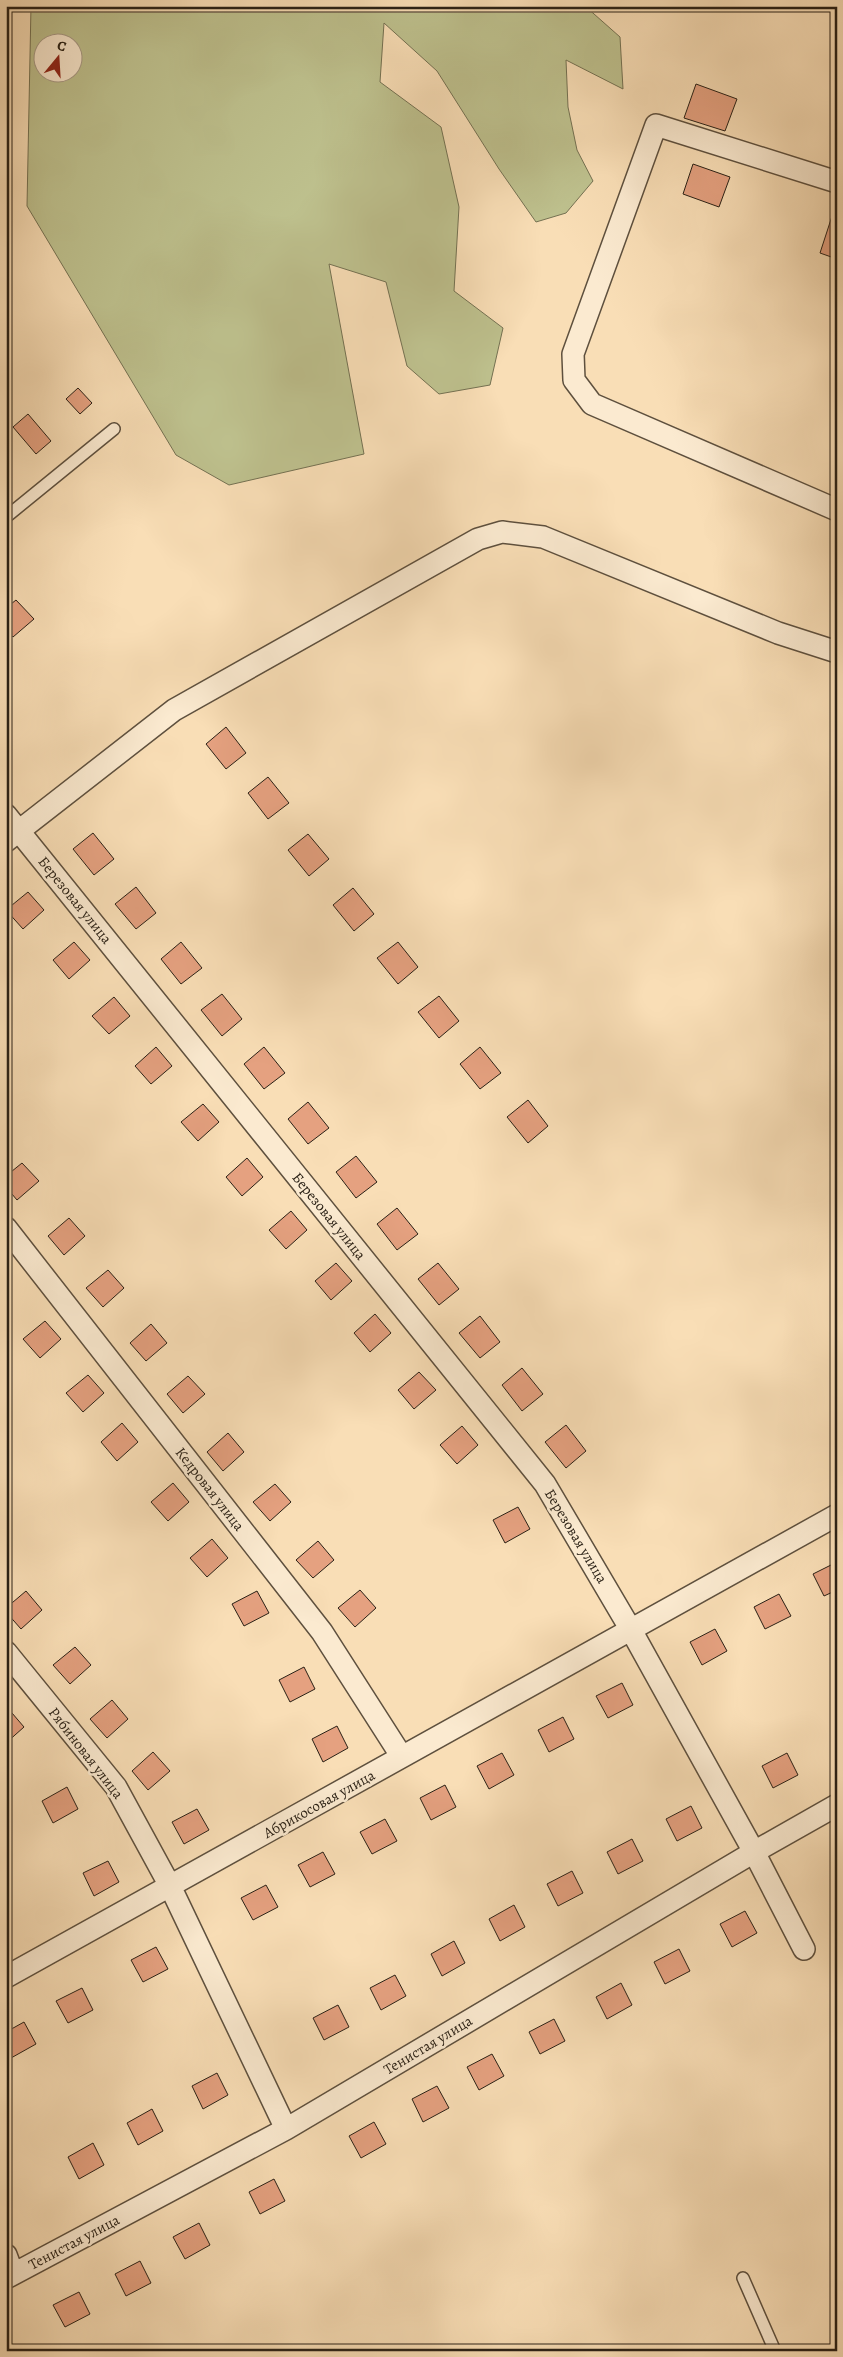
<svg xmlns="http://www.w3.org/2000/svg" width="843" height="2357" viewBox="0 0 843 2357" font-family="Alegreya,serif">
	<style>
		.green { fill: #bec18e; stroke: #747152; fill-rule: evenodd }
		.building { fill: #e5a180; stroke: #2a2116 }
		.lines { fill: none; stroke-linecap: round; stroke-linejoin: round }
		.service-casing { stroke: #5e503e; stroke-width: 14 }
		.minor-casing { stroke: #5e503e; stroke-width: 24 }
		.service { stroke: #fbead0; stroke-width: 11 }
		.minor { stroke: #fbead0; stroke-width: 21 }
		.labels { text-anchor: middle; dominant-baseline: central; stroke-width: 5; stroke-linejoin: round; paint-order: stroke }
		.street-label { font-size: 15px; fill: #2a2116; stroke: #fbead0 }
	</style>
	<rect width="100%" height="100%" fill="#f9deb6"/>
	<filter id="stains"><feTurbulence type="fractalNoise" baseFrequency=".004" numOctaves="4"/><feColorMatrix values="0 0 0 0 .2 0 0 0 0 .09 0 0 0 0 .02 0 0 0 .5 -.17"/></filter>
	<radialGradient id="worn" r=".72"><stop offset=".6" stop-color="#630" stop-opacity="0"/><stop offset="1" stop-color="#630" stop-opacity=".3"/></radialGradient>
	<path class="green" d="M31,6h554l35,31 3,52 -57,-29 2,47 9,43 16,31 -27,32 -30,9 -37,-53 -62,-98 -53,-48 -4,59 61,45 18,80 -5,84 49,37 -13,57 -51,9 -32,-28 -21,-84 -57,-18 35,190 -135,31 -53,-30 -149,-249zM42,42h30v30h-30z"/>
	<path class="building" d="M696,84l41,15 -12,32 -41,-13z
		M693,164l37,13 -11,30 -36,-13z
		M834,210l3,1v48l-17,-6z
		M78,388l14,15 -12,11 -14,-15z
		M28,414l23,27 -15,13 -23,-27z
		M16,600l18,19 -21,18 -7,-7v-22z
		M226,727l20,26 -20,16 -20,-25z
		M268,777l21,26 -21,16 -20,-26z
		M93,833l21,26 -20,16 -21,-26z
		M308,834l21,25 -20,17 -21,-26z
		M136,887l20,26 -20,16 -21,-25z
		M353,888l21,26 -20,17 -21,-26z
		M28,892l16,18 -21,19 -17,-19z
		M74,942l16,18 -21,19 -16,-19z
		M181,942l21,26 -21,16 -20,-25z
		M398,942l20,25 -20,17 -21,-26z
		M222,994l20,25 -20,17 -21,-26z
		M439,996l20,25 -20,17 -21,-26z
		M114,997l16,19 -21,18 -17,-18z
		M156,1047l16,19 -21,18 -16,-18z
		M264,1047l21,26 -21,16 -20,-25z
		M480,1047l21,26 -21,16 -20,-25z
		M528,1100l20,26 -20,17 -21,-26z
		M308,1102l21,26 -21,16 -20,-25z
		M203,1104l16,18 -21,19 -17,-19z
		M356,1156l21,26 -21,16 -20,-26z
		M247,1158l16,19 -21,19 -16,-19z
		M22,1163l17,18 -22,19 -11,-13v-11z
		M397,1208l21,26 -21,16 -20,-26z
		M291,1211l16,19 -21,19 -17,-19z
		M69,1218l16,18 -21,19 -16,-19z
		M336,1263l16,18 -21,19 -16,-19z
		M438,1263l21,26 -20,16 -21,-26z
		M108,1270l16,18 -21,19 -17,-19z
		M375,1314l16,19 -21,19 -16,-19z
		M480,1316l20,26 -20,16 -21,-25z
		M45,1321l16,18 -21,19 -17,-19z
		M151,1324l16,19 -21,18 -16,-18z
		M522,1368l21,26 -21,17 -20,-26z
		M419,1372l17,18 -22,19 -16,-19z
		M88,1375l16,18 -21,19 -17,-19z
		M188,1376l17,18 -22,19 -16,-19z
		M122,1423l16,19 -21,19 -16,-19z
		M566,1425l20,26 -20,17 -21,-26z
		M462,1426l16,19 -21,19 -17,-19z
		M228,1433l16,19 -21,19 -16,-19z
		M173,1483l16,19 -21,19 -17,-19z
		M275,1484l16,18 -21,19 -17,-19z
		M518,1507l12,22 -25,14 -12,-23z
		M212,1539l16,19 -21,19 -17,-19z
		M318,1541l16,19 -21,18 -17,-18z
		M837,1562v28l-13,6 -11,-22z
		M360,1590l16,18 -21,19 -17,-19z
		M26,1591l16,19 -21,19 -15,-17v-4z
		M257,1591l12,22 -25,13 -12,-22z
		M779,1594l12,22 -26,13 -11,-22z
		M715,1629l12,22 -25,14 -12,-23z
		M75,1647l16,18 -21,19 -17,-19z
		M304,1667l11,22 -25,13 -11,-22z
		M622,1683l11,22 -25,13 -12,-22z
		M112,1700l16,19 -21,19 -17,-19z
		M6,1706l18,21 -18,16z
		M563,1717l11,22 -25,13 -11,-22z
		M337,1726l11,22 -25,14 -11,-23z
		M153,1752l17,19 -22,19 -16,-19z
		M502,1753l12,22 -25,14 -12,-23z
		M787,1753l11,22 -25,13 -11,-22z
		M445,1785l11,22 -25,13 -11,-22z
		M67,1787l11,22 -25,14 -11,-22z
		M691,1806l11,22 -25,13 -11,-22z
		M197,1809l12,21 -25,14 -12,-22z
		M385,1819l12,22 -25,13 -12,-22z
		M632,1839l11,22 -25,13 -11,-22z
		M323,1852l12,22 -25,13 -12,-22z
		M108,1861l11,21 -25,14 -11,-23z
		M572,1871l11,22 -25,13 -11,-22z
		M266,1885l12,22 -25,13 -12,-22z
		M514,1905l11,22 -25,14 -11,-22z
		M745,1911l12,22 -25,14 -12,-23z
		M454,1941l11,22 -23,13 -11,-22z
		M156,1947l12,22 -25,13 -12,-22z
		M679,1949l11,22 -25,13 -11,-22z
		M395,1975l11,21 -25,14 -11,-22z
		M621,1983l11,22 -25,14 -11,-22z
		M82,1988l11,22 -25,13 -12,-22z
		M338,2005l11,22 -25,13 -11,-22z
		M554,2019l11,22 -25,13 -11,-22z
		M24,2022l12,22 -25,14 -5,-9v-17z
		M492,2054l12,22 -25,14 -12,-23z
		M217,2073l11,22 -25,14 -11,-23z
		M437,2086l12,22 -26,14 -11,-23z
		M152,2109l11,22 -25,14 -11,-22z
		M374,2122l12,22 -25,14 -12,-22z
		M93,2143l11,22 -25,14 -11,-22z
		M274,2179l11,22 -25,13 -11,-22z
		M199,2223l11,22 -25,14 -12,-22z
		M140,2261l11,22 -25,13 -11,-22z
		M79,2292l11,22 -25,13 -12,-22z"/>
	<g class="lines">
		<defs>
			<path id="service" d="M6,517l108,-88
				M743,2278l32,73"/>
			<path id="minor" d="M837,182l-181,-57 -83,229 1,26 18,24 245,106
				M6,815l539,669 86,146 123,222 50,97
				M6,841l168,-131 304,-171 24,-7 41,5 235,96 59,19
				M6,1228l316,404 80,125
				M6,1652l110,135 54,99 116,243
				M6,1977l831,-462
				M6,2255l7,19
				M6,2278l280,-149 468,-277 83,-47"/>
		</defs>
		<use href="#service" class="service-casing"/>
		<use href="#minor" class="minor-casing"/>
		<use href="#service" class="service"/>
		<use href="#minor" class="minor"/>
	</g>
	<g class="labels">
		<g class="street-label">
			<text transform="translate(75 900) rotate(51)">Березовая улица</text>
			<text transform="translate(329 1216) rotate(51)">Березовая улица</text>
			<text transform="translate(210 1489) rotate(52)">Кедровая улица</text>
			<text transform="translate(576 1536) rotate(59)">Березовая улица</text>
			<text transform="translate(86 1753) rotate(52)">Рябиновая улица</text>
			<text transform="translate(319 1804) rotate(-29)">Абрикосовая улица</text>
			<text transform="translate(428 2045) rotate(-31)">Тенистая улица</text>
			<text transform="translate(74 2242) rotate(-28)">Тенистая улица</text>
		</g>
	</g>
	<rect width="843" height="2357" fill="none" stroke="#f9deb6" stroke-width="25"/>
	<rect x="8" y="8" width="828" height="2342" fill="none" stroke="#2a2116" stroke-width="2.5"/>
	<rect x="12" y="12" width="818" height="2332" fill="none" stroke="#2a2116"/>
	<g transform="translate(58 58) rotate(18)"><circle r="24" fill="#fbead0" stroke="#a79a86"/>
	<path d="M0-4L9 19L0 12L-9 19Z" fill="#8f2418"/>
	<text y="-8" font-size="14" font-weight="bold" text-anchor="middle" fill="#2a2116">С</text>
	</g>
	<rect width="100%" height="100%" filter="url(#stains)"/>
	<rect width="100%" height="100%" fill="url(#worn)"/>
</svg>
